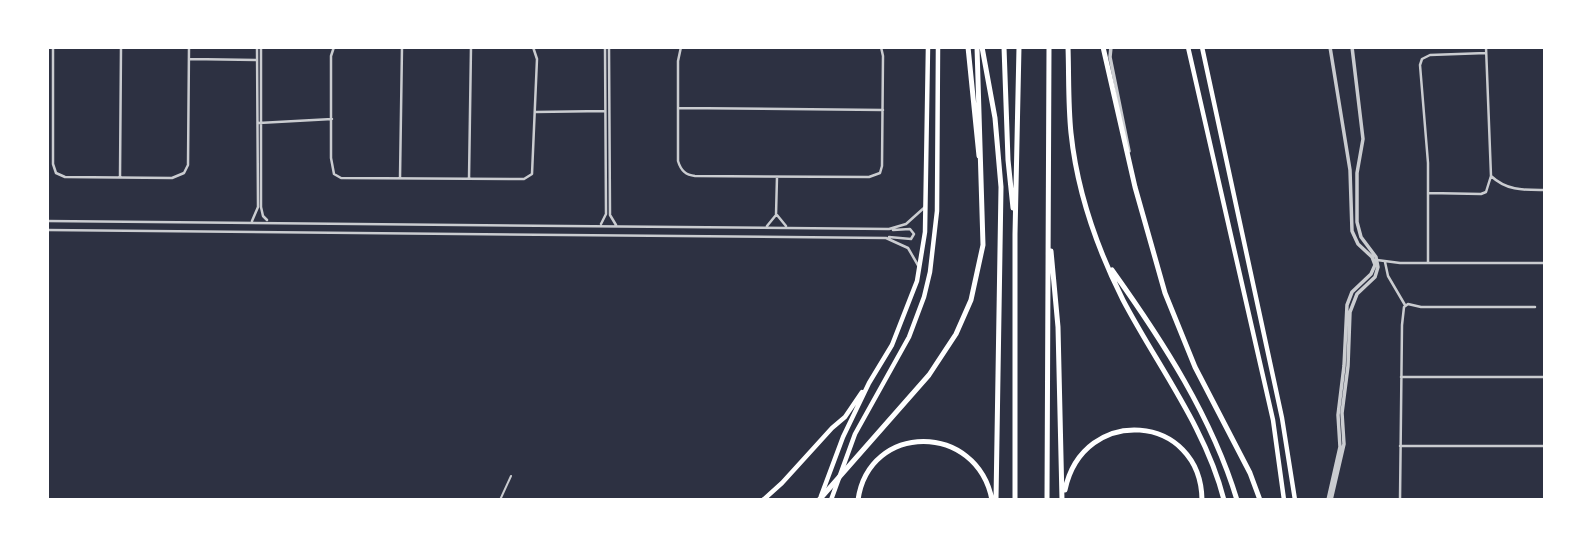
<svg xmlns="http://www.w3.org/2000/svg" width="1592" height="547" viewBox="0 0 1592 547" font-family="'Fira Sans',sans-serif">
	<style>
		.lines { fill: none; stroke-linecap: round; stroke-linejoin: round }
		.service { stroke: #caccd0; stroke-width: 2 }
		.minor { stroke: #caccd0; stroke-width: 2.5 }
		.tertiary { stroke: #caccd0; stroke-width: 3.5 }
		.secondary { stroke: #fff; stroke-width: 4.5 }
		.motorway { stroke: #fff; stroke-width: 5 }
	</style>
	<rect width="100%" height="100%" fill="#2d3142"/>
	<g class="lines">
		<path class="service" d="M500,500l11,-24"/>
		<path class="minor" d="M53,47v117l3,9 9,4 107,1 12,-5 4,-8 1,-118
			M261,47v160l2,9 4,4
			M334,47l-3,9v102l3,16 7,4 183,1 8,-5 5,-115 -4,-12
			M609,47l1,168 6,10
			M681,47l-3,14v100c3,10 8,14 17,15l174,1 11,-4 2,-7 1,-110 -2,-9
			M190,59l66,1
			M679,108l204,2
			M535,112l70,-1
			M259,123l73,-4
			M1491,176c16,15 33,14 54,14
			M120,177l1,-130
			M400,178l2,-131
			M469,179l2,-132
			M1429,193l52,1 5,-2 5,-16 -5,-129
			M777,215l9,11
			M47,221l842,8 17,-5 19,-17
			M252,221l6,-14 -1,-160
			M601,224l5,-10 -1,-167
			M767,226l9,-11 1,-38
			M47,230l839,8 22,10 11,19
			M889,237l22,2 3,-5 -4,-5 -17,1
			M1377,260l23,3h145
			M1385,262l3,14 17,29
			M1428,263v-100l-8,-98 2,-6 8,-4 56,-2
			M1401,377h144
			M1400,446h145
			M1400,500l2,-175 2,-18 4,-3 13,3h114"/>
		<path class="tertiary" d="M1111,47l-1,10 19,94
			M1328,500l12,-53 -2,-32 6,-49 3,-61 5,-13 19,-18 4,-9 -3,-8 -14,-13 -6,-13 -2,-61 -20,-123
			M1331,500l13,-56 -2,-31 6,-47 2,-54 7,-18 18,-17 3,-10 -2,-10 -15,-20 -4,-15v-49l6,-34 -11,-92"/>
		<path class="secondary" d="M1188,47l85,373 11,80
			M1202,47l80,371 13,82
			M821,496l22,-59 26,-54 23,-38 25,-64 8,-49 3,-185
			M763,500l19,-17 50,-55 13,-11 17,-25
			M831,500l24,-66 54,-97 15,-40 6,-25 7,-61 1,-164"/>
		<path class="motorway" d="M968,47l11,109
			M982,47l13,71 6,69 -5,313
			M1004,47l4,113 5,48
			M1068,47c1,29 0,57 3,86 6,58 26,115 52,167 34,65 83,128 101,200
			M1103,47l32,140 30,106 30,74 55,106 10,27
			M1051,251l7,76 4,173
			M1112,270c50,70 100,147 125,230
			M1065,490c18,-86 136,-77 137,10
			M819,500l110,-125 27,-41 15,-34 12,-55 -6,-198
			M858,500c11,-78 119,-78 134,0
			M1015,500v-266l4,-187
			M1047,500l2,-453"/>
	</g>
	<rect width="1592" height="547" fill="none" stroke="#ffffff" stroke-width="98"/>
</svg>
